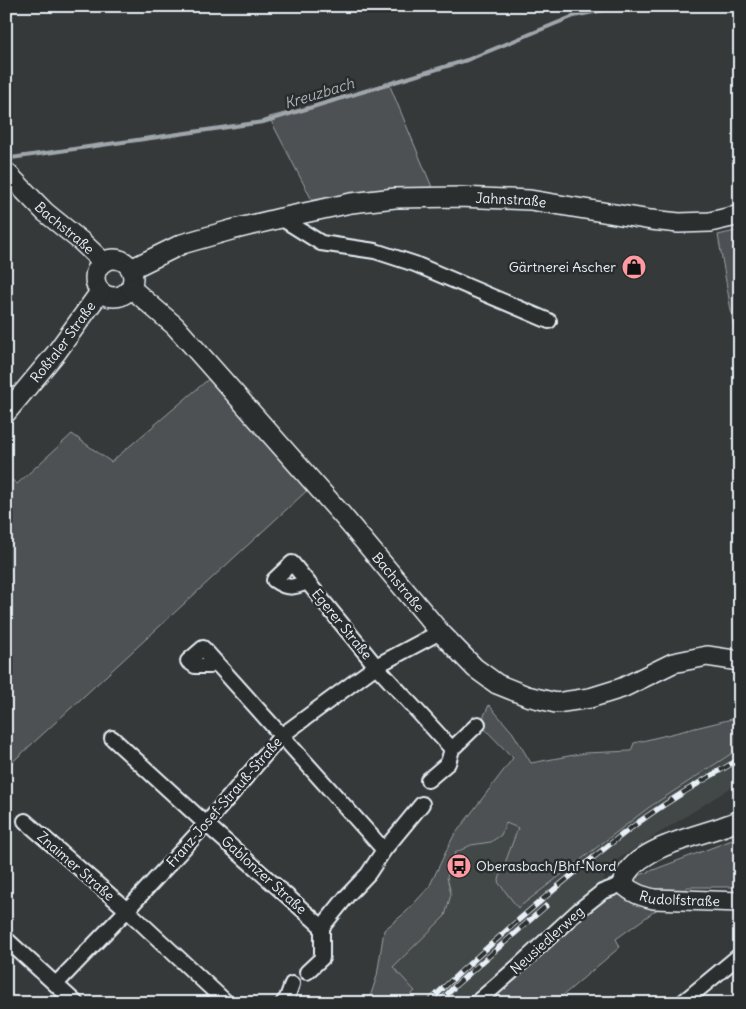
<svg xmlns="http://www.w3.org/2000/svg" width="746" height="1009" viewBox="0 0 746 1009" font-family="Delius,sans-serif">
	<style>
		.built { fill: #424647 }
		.green { fill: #4d5152; stroke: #9aa1a5 }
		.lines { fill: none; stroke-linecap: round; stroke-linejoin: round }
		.stream { stroke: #a0a7ac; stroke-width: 4 }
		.street-casing { stroke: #e8f1f8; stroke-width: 18 }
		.secondary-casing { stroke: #e8f1f8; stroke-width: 22 }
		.street { stroke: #2a2d2e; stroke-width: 14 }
		.secondary { stroke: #2a2d2e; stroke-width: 19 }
		.rail-casing { stroke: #e8f1f8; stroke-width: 5.5 }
		.rail { stroke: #2a2d2e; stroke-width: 4; stroke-dasharray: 11; stroke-linecap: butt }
		.labels { text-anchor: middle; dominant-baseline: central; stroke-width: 5; stroke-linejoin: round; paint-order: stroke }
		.street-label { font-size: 14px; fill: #e8f1f8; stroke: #2a2d2e }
		.poi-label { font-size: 14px; fill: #e8f1f8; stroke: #2a2d2e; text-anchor: end }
		.water-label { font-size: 15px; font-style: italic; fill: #acb3b8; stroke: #2a2d2e }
	</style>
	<rect width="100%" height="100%" fill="#35393a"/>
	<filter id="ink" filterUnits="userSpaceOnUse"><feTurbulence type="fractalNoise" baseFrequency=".02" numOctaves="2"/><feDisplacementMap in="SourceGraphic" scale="10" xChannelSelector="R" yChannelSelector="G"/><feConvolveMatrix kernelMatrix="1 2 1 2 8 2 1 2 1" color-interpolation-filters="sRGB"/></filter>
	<g filter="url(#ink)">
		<path class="built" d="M740,748v34l-131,83 -15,42 -109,96h-83l13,-13 -22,-23 52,-51 6,-22 -4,-17 8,-24 16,-8 20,-3 10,-7 5,-12 12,5 -20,54 150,-74z"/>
		<path class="green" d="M390,86l44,106 -120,12 -45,-87z
			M740,230v133l-22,-128z
			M218,371l95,114 -307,283v-293l11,9 55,-50 39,28z
			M489,705l24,28 18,30 54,-10 46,-2 3,-8 106,-26v31l-92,60 -130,100 -20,-26 20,-54 -12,-5 -5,12 -10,7 -20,3 -16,8 -8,24 4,17 -6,22 -52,51 22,24 -13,12h-39l8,-9 6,-18 7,-46 22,-18 23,-25 24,-50 60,-79 -33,-34z
			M740,837v50h-52l-72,52 4,8 -66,56h-69l109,-96 46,-32z"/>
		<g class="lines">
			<path class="stream" d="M11,158l252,-36 204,-62 107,-44 49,-10"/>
			<defs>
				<path id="street" d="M281,218l40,25 54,8 40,13 134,57
					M307,582c-14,6 -20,7 -33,-2l18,-17 84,103 76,83 26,-25
					M112,738l94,86 116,103 25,-31 21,-22 16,-24 -181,-202 -15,13 7,5h14l7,-3
					M428,780l20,-17 4,-14
					M25,821l102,89 100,93
					M384,850l38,-46
					M6,939l70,64
					M307,972l15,-14v-31
					M56,984l71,-74 79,-86 75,-88 95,-70 64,-34
					M283,1003l4,-5 5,-14
					M476,1003l39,-34 63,-58 24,-19 21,-8
					M682,1003l58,-48"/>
				<g id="secondary">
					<path id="s1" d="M6,172l39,40 37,30 21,20"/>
					<circle cx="114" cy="278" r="19"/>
					<path id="s2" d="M131,269l51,-25 49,-14 50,-12 70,-15 44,-5 65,-1 70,3 121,20 28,3 31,-1 30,-7"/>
					<path id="s3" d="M131,288l44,38 167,189 98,117 35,36 22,16 30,12 29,7 34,-5 32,-10 51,-25 34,-7 33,5"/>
					<path id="s4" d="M6,413l50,-60 44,-61"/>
					<path id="s5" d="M740,820c-32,15 -94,23 -113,53 -2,3 -3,8 -4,11 9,9 18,12 31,15l86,3"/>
				</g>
			</defs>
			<use href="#street" class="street-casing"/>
			<use href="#secondary" class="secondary-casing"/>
			<use href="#street" class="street"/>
			<use href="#secondary" class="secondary"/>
			<defs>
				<path id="rail" d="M428,1003c28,-28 58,-54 87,-80 37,-32 74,-63 112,-92 35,-27 75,-50 113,-72
					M439,1003l17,-18 90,-79"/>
			</defs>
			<use href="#rail" class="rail-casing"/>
			<use href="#rail" class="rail"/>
		</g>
	</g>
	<defs>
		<symbol id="shop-disc" viewBox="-11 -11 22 22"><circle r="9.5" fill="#ff9aa2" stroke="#2a2d2e"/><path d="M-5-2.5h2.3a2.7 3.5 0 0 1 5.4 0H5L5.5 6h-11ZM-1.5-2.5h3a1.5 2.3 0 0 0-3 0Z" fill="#111"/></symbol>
		<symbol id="bus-disc" viewBox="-11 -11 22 22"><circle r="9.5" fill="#ff9aa2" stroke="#2a2d2e"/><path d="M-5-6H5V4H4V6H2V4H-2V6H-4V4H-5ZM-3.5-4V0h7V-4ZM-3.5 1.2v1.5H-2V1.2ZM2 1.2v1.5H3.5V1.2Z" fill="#111"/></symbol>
	</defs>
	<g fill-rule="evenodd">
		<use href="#shop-disc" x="620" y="253" width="28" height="28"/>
		<use href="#bus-disc" x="445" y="852" width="28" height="28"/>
	</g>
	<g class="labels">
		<g class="street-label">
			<text stroke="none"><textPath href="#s2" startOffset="391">Jahnstraße</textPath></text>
			<text stroke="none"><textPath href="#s1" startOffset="81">Bachstraße</textPath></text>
			<text stroke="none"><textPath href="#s4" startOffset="91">Roßtaler Straße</textPath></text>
			<text stroke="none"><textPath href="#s3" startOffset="398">Bachstraße</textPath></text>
			<text transform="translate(342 624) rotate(51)">Egerer Straße</text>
			<text transform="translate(224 802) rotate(-49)">Franz-Josef-Strauß-Straße</text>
			<text transform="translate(76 866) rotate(41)">Znaimer Straße</text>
			<text transform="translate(264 875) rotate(42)">Gablonzer Straße</text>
			<text stroke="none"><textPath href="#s5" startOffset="199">Rudolfstraße</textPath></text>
			<text transform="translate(547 940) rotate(-42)">Neusiedlerweg</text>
		</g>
		<g class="poi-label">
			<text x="616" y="267">Gärtnerei Ascher</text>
			<text x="476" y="866" text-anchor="start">Oberasbach/Bhf-Nord</text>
		</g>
		<g class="water-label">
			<text transform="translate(319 93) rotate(-17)">Kreuzbach</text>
		</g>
	</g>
	<rect width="746" height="1009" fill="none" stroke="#2a2d2e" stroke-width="25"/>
	<rect x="12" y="12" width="721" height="984" fill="none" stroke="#e8f1f8" stroke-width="2" filter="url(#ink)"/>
</svg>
